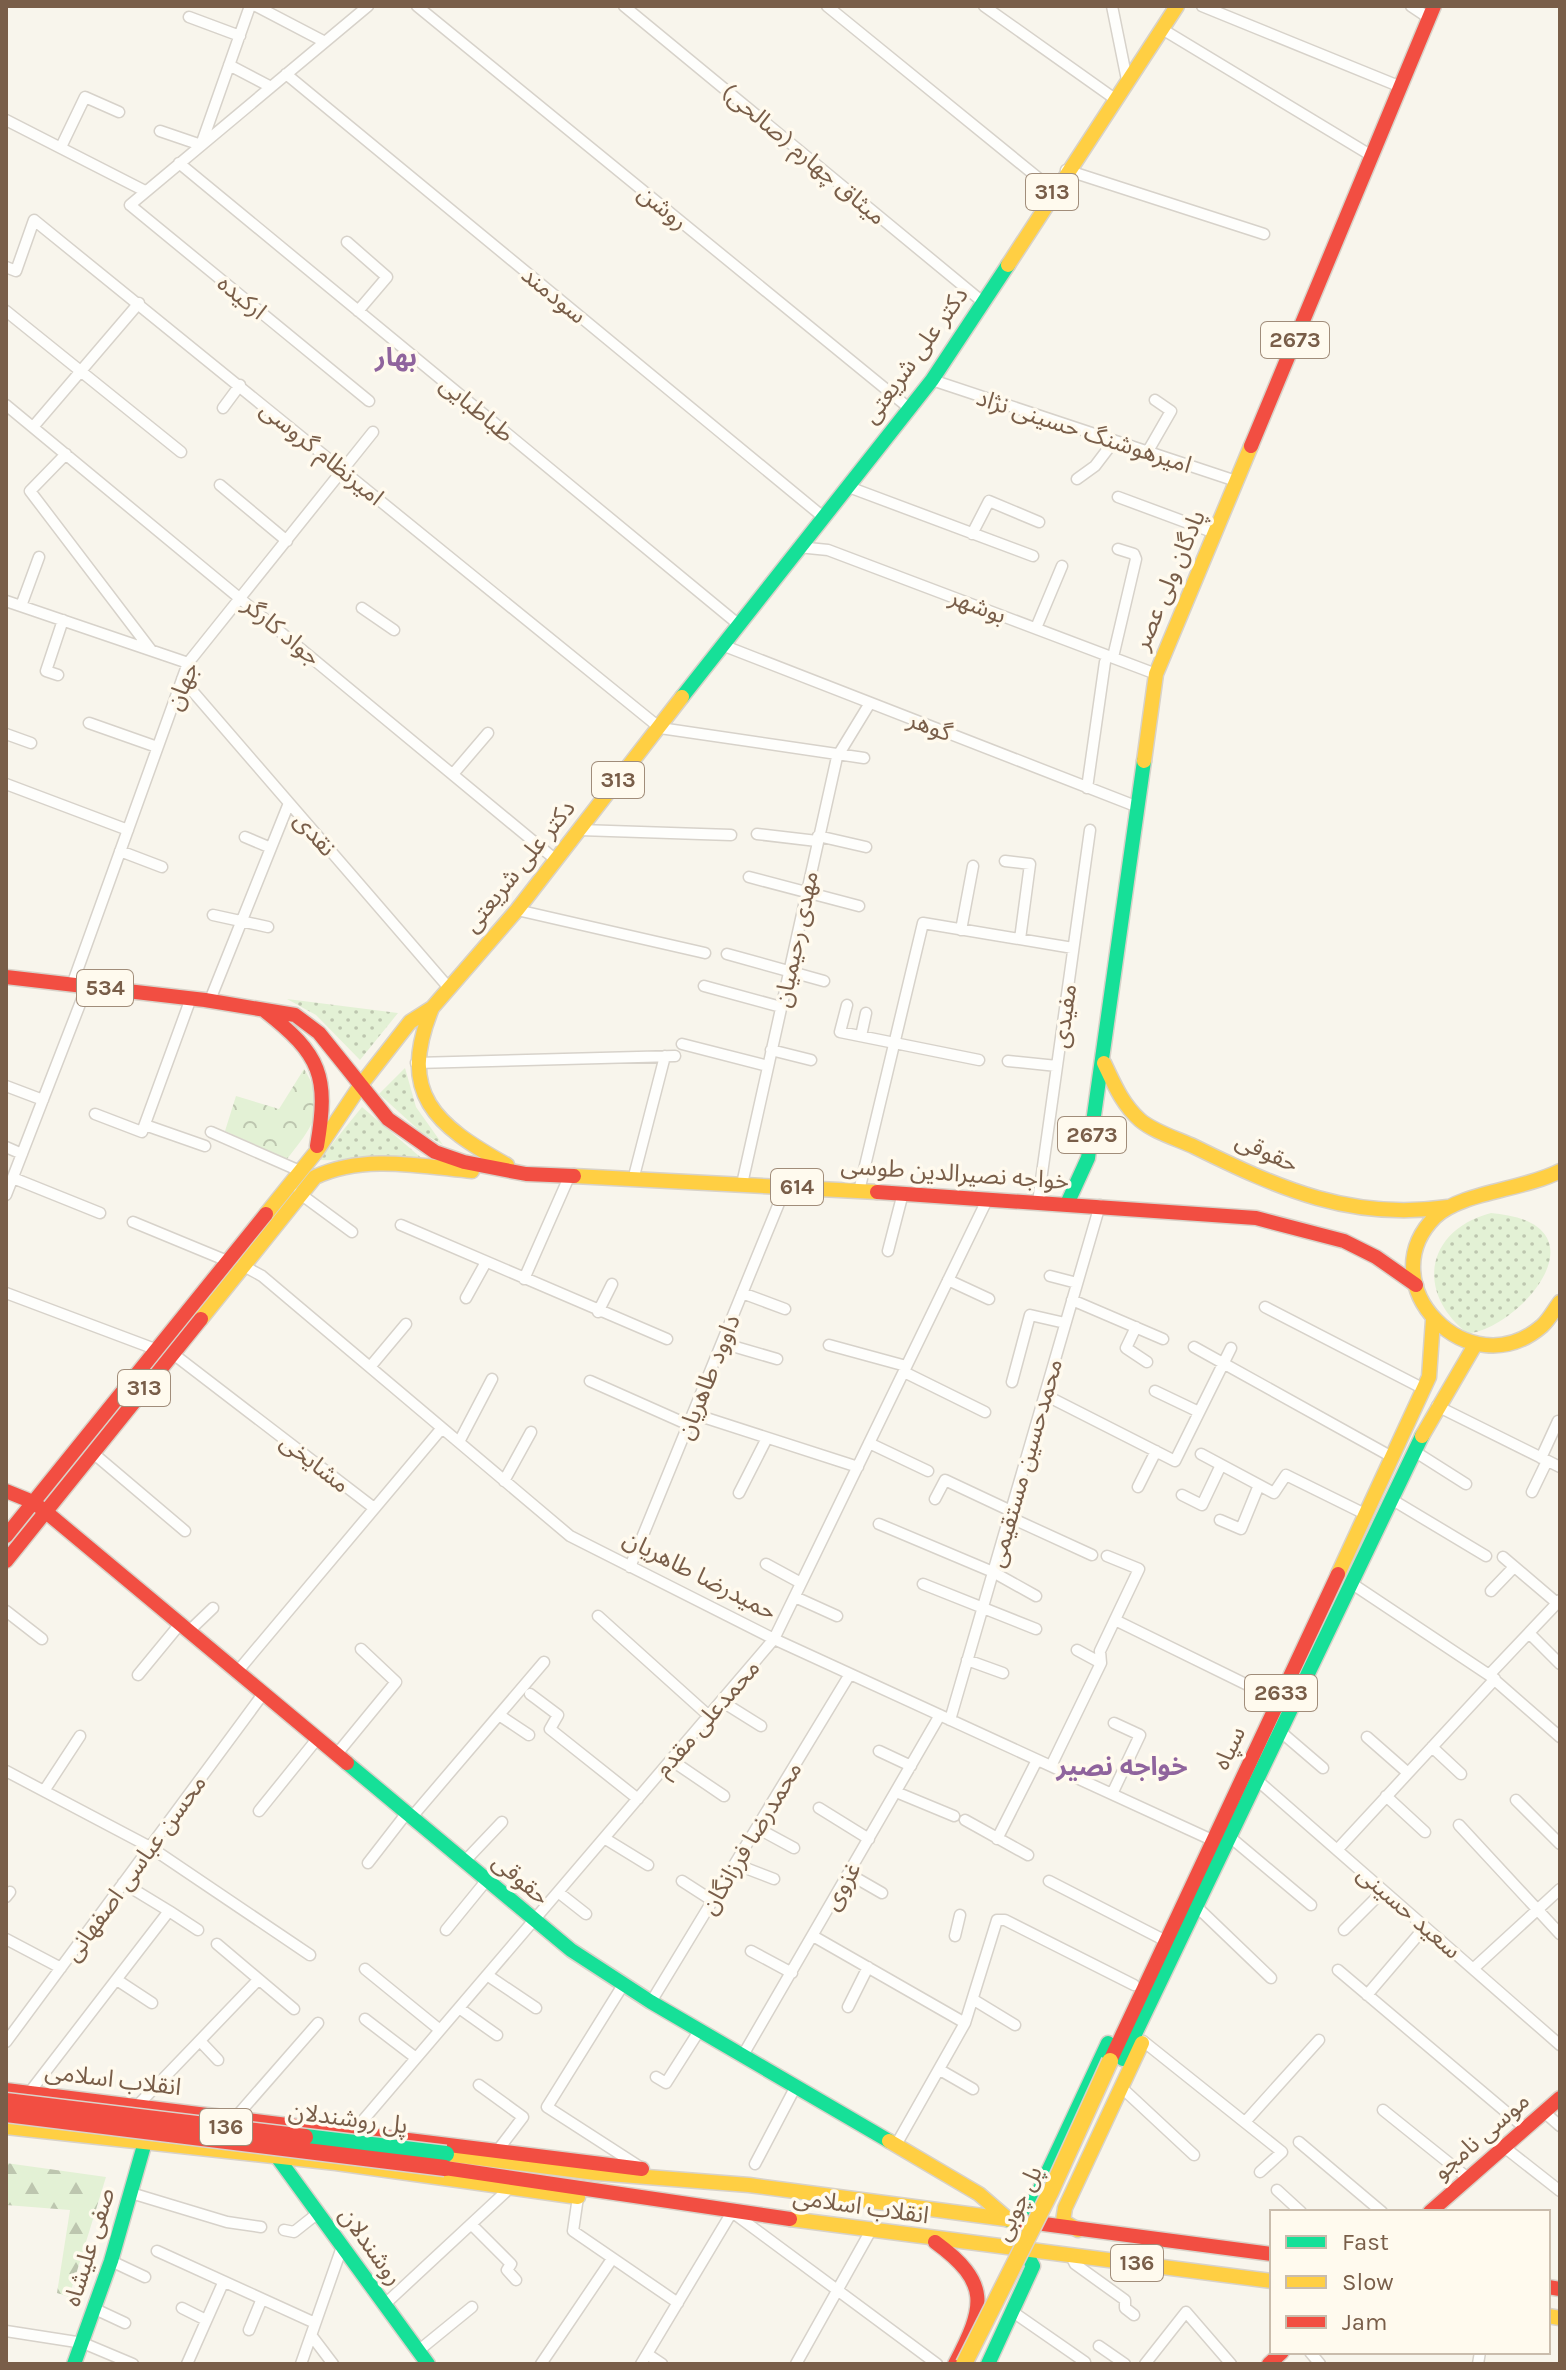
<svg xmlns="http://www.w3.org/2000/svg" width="1566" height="2370" viewBox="0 0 1566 2370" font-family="Karla,'Noto Sans Arabic',sans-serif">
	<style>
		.grass { fill: url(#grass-dots) }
		.forest { fill: url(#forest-firs) }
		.park { fill: url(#park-crowns) }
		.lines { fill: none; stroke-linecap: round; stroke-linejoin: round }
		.street-casing { stroke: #d7d2ca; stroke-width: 13 }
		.fast-casing { stroke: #d8d2c9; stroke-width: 17 }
		.slow-casing { stroke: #d8d2c9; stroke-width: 17 }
		.jam-casing { stroke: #d8d2c9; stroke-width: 17 }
		.street { stroke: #fefefc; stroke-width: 10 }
		.fast { stroke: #16e098; stroke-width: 14 }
		.slow { stroke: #ffcf43; stroke-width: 14 }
		.jam { stroke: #f24e42; stroke-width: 14 }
		.fast-bridge-casing { stroke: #dad1c9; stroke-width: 19; stroke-linecap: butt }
		.slow-bridge-casing { stroke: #dad1c9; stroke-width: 19; stroke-linecap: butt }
		.jam-bridge-casing { stroke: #dad1c9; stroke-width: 19; stroke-linecap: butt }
		.fast-bridge { stroke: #16e098; stroke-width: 16 }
		.slow-bridge { stroke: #ffcf43; stroke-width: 16 }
		.jam-bridge { stroke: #f24e42; stroke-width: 16 }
		.labels { text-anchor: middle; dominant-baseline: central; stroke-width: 7; stroke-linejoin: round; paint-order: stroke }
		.shield { fill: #fffaee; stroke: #a18d7a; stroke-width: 2 }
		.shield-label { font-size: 22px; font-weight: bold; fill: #795e49 }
		.street-label { font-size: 24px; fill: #795e49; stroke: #fffaee }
		.neighbourhood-label { font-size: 26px; font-weight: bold; fill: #8f649d; stroke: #fffaee }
	</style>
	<defs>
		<pattern id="grass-dots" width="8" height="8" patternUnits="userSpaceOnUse" patternTransform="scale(2)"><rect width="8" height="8" fill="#e3f1d5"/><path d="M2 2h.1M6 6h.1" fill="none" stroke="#bdc6af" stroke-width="1.8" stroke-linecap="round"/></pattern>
		<pattern id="forest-firs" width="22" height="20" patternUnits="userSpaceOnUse" patternTransform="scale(2)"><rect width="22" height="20" fill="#e3f1d5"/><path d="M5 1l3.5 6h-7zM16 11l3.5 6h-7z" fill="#bdc6af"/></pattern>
		<pattern id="park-crowns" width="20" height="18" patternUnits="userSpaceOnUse" patternTransform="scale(2)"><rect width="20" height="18" fill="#e3f1d5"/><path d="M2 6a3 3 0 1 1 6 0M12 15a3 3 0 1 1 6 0" fill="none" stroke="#bdc6af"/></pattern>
	</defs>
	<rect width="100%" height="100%" fill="#f8f5ec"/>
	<path class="grass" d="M287,999l111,14 -38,47 -44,-45z
		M405,1068l11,39 27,38 -22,-13 -42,-38z
		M362,1107l64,55 -107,-2z
		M1491,1213c19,2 46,6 56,25 19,36 -46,95 -80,95 -52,-41 -41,-103 24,-120z"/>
	<path class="forest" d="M6,2163l100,14 -37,120 -12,-4 13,-83 -64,-5z"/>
	<path class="park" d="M304,1069c25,39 8,58 -17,90l-62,-28 11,-35 43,13z"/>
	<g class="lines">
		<defs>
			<path id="street" d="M256,6l69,36
				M368,6l-238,199 239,196
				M417,6l492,402
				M624,6l360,297
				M827,6l226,184
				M984,6l131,93
				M1112,6l15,74
				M1202,6l199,81
				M1411,6l18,12
				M189,17l51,19
				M1162,29l210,127
				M229,65l42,22
				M286,74l536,442
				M6,120l139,71
				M160,131l41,14 49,-139
				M61,147l24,-50 34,15
				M179,163l559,461
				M1066,170l198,64
				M347,242l40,35 -29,34
				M6,267l10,4 18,-51 626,508 204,30
				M6,311l175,141
				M932,380l304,101
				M6,405l550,455
				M223,408l17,-23
				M33,427l106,-124
				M1148,451l23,-40 -16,-11
				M66,454l-36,37 121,159
				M1077,479l18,-13 19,-25
				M220,485l67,56
				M846,486l187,70
				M1118,497l97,36
				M972,534l17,-33 50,21
				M798,547l30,3 328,124
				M6,601l182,62
				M21,606l18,-49
				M362,608l32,22
				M1036,628l26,-62
				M722,645l416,162
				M1113,657l23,-98 -2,-5 -16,-5
				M58,675l-12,-4 17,-51
				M182,679l267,309
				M89,723l68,24
				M6,734l25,9
				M453,774l35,-41
				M6,784l122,46
				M1087,788l18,-126
				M580,830l151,5
				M757,834l60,7
				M818,836l48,11
				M245,837l26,11
				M120,851l42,16
				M1005,861l25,3 -10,75
				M749,877l110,29
				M517,910l188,43
				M213,915l55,12
				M961,930l12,-64
				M727,954l97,27
				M72,985l116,-322 185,-231
				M704,986l77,21
				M210,1000l79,-197
				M847,1005l-7,27 139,28
				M861,1036l5,-23
				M682,1044l86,22
				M771,1050l40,10
				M1008,1061l49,5
				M416,1063l259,-7
				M6,1086l37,14
				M95,1114l47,18 49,-134
				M145,1125l60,21
				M211,1132l89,39
				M6,1147l16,7
				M13,1178l87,35
				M633,1180l32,-124
				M742,1184l95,-427 33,-54
				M859,1191l64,-268 150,25
				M299,1193l53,39
				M6,1195l81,-209
				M1038,1202l52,-372
				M133,1222l92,38
				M401,1225l266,114
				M888,1251l15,-58
				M242,1265l20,11 308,260 204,103 438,201
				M1050,1276l27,7
				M524,1279l45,-102
				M948,1280l41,19
				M6,1293l149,56
				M742,1293l43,16
				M466,1298l20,-36
				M1072,1300l91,39
				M1265,1307l159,82
				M598,1312l14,-28
				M1136,1327l-10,21 21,14
				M722,1343l55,16
				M829,1345l77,21
				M1194,1347l198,110
				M172,1353l202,155
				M370,1367l36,-43
				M904,1372l81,40
				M590,1381l99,44
				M1012,1382l18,-67 35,8
				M1155,1391l44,21
				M1045,1395l130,66 56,-113
				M1437,1406l123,61
				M703,1417l155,50
				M459,1442l33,-63
				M869,1443l59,28
				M1414,1451l52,33
				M93,1453l92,78
				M1201,1454l73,39 12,-18 79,39
				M1541,1458l17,-37
				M504,1481l27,-49
				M1138,1487l18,-36
				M1532,1492l15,-31
				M739,1493l28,-55
				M1182,1495l20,10 19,-40
				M935,1499l10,-19 66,31
				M1391,1499l95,57
				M1009,1517l83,38
				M1220,1520l21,9 18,-44
				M879,1524l114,48 43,24
				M1503,1557l54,46
				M766,1564l35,19
				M630,1567l156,-381
				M1351,1583l138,92 71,62
				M923,1584l113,45
				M1491,1591l23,-24
				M795,1597l42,19
				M6,1611l36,28
				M598,1616l111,100
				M1115,1620l163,80
				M189,1631l24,-23
				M1529,1633l31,31
				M1077,1650l24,13
				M967,1660l36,13
				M237,1672l205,-244
				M138,1675l42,-51
				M1489,1675l71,-75
				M530,1694l28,21 -8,14 88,70
				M721,1701l40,25
				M499,1715l30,20
				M950,1720l150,-515
				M1281,1732l42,36
				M1367,1737l41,36
				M1432,1747l29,27
				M879,1751l32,15
				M336,1755l60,-73 -35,-33
				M671,1760l53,36
				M1051,1766l50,-103 -1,-12 39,-82 -32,-13
				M6,1771l144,76 160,108
				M1257,1780l303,265
				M44,1791l36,-55
				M896,1792l58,24
				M1112,1794l28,-59 -26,-12
				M1386,1796l39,36
				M1516,1800l44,44
				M819,1808l50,31
				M259,1811l58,-72
				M411,1818l133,-156
				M965,1820l63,35
				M1459,1825l101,109
				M757,1828l37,20
				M1230,1837l81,68
				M604,1838l44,27
				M997,1839l40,-79
				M1337,1850l158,-171
				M464,1862l38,-40
				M368,1863l38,-49
				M735,1864l39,15
				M849,1874l33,19
				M682,1881l31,20
				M1049,1881l115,59
				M558,1892l28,22
				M6,1897l4,-5
				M1197,1907l74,71
				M169,1911l29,19
				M446,1930l40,-49
				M1344,1930l39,-39
				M813,1936l152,87
				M955,1936l5,-21
				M6,1939l55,29
				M217,1944l77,65
				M751,1951l41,22
				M1474,1968l86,-79
				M365,1969l75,61
				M1338,1970l187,158
				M487,1975l49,33
				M117,1980l35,23
				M623,1985l-76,122 93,60
				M1367,1995l58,-68
				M974,2000l41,25
				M651,2002l199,-328
				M848,2007l20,-40
				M459,2008l38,27
				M365,2019l51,39
				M200,2041l18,19
				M1143,2041l139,111 -22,20
				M6,2042l257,-348
				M743,2055l197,-340
				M940,2070l33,19
				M656,2077l10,6 33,-52
				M479,2085l44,32 -25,33
				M1122,2088l72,67
				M29,2093l140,-182 -46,-28
				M137,2106l121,-126
				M1383,2110l86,69
				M1544,2112l16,14
				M235,2118l83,-95
				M1245,2122l74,-82
				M353,2132l421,-493 214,-441
				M1299,2142l83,70
				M896,2145l69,-122 32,-103h8l129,65
				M1504,2147l56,44
				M755,2164l41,-78
				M1277,2190l24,22
				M131,2193l96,29 34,5
				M578,2197l-5,34 105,72
				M471,2224l40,40 -4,6 9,10
				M284,2230l10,2 24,-19
				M157,2251l158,72
				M1071,2256l4,8 50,36v8l9,7
				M111,2261l34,16
				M384,2305l127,-118
				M182,2308l24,12
				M95,2309l30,14
				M1013,2312l72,50
				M249,2330l12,-29
				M6,2331l77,12 50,21
				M311,2335l22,29
				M1099,2346l26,18
				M418,2351l54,-44
				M1310,2352l10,12
				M647,2354l15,10
				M187,2364l36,-81
				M301,2364l41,-117
				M541,2364l71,-105
				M641,2364l91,-152 205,152
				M796,2364l74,-132
				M1145,2364l41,-52 45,52
				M1478,2364l2,-12"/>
			<path id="fast" d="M682,697l250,-317 76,-115
				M1067,1204l21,-46 56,-397
				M347,1763l224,187 80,52 238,139
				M1123,2059l299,-623
				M275,2154l153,210
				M1009,2220l13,-3 8,-7 78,-167
				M74,2364l37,-103 34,-119
				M988,2364l45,-98 -6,-11h-9"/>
			<path id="slow" d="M1008,265l169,-259
				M1144,761l12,-87 95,-228
				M432,1008c-35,86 3,117 75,157
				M1104,1063c10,21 18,41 36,57 14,12 38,19 55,27 85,42 157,74 253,60
				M1560,1171c-36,19 -99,21 -125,46 -67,67 34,172 107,109 7,-6 12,-16 18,-24
				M574,1176l303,16
				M266,1214l50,-62 44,-66 50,-64 22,-14 85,-98 165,-213
				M201,1319l114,-142c48,-23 106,-11 157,-6
				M1422,1436l53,-91
				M1338,1574l91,-197 4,-57
				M6,2127l330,36 242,34
				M889,2141l90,53 30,26
				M446,2154l150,19 153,12 272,36
				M790,2219l482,62
				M1078,2230l-15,-9 2,-13 77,-165
				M1548,2316l12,2"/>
			<path id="jam" d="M1251,446l183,-440
				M6,977l199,23 90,15 24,18 69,86 47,33 29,10 62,12 48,2
				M265,1011c56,44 64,65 52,135
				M877,1192l379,26 88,23 32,16 40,28
				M6,1491l27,11 13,10 301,251
				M6,1536l260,-322
				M6,1561l195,-242
				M1110,2061l228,-487
				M6,2090l636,79
				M445,2168l345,51
				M1430,2212l130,-114
				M1021,2221l251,33
				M935,2242c56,41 50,64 20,122
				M1548,2287l12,2
				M1269,2364l13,-12"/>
		</defs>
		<use href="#street" class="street-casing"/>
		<use href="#fast" class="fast-casing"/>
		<use href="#slow" class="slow-casing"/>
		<use href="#jam" class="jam-casing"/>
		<use href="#street" class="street"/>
		<use href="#fast" class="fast"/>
		<use href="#slow" class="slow"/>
		<use href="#jam" class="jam"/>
		<defs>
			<path id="fast-bridge" d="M305,2137l141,17"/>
			<path id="slow-bridge" d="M964,2364l86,-171 60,-132"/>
			<path id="jam-bridge" d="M6,2101l299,36
				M6,2114l439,54"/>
		</defs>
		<use href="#fast-bridge" class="fast-bridge-casing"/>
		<use href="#slow-bridge" class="slow-bridge-casing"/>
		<use href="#jam-bridge" class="jam-bridge-casing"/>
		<use href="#fast-bridge" class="fast-bridge"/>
		<use href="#slow-bridge" class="slow-bridge"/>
		<use href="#jam-bridge" class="jam-bridge"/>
	</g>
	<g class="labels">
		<g class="shield">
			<rect x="1026" y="174" width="52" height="36" rx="6"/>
			<rect x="1261" y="322" width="68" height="36" rx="6"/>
			<rect x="592" y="762" width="52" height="36" rx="6"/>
			<rect x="77" y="970" width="56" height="36" rx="6"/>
			<rect x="1058" y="1117" width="68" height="36" rx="6"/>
			<rect x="771" y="1169" width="52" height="36" rx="6"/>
			<rect x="118" y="1370" width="52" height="36" rx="6"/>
			<rect x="1245" y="1675" width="72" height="36" rx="6"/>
			<rect x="200" y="2109" width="52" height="36" rx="6"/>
			<rect x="1111" y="2245" width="52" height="36" rx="6"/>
		</g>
		<g class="shield-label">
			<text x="1052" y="192">313</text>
			<text x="1295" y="340">2673</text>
			<text x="618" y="780">313</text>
			<text x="105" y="988">534</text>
			<text x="1092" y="1135">2673</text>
			<text x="797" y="1187">614</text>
			<text x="144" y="1388">313</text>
			<text x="1281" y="1693">2633</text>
			<text x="226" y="2127">136</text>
			<text x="1137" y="2263">136</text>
		</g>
		<g class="street-label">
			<text transform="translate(804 154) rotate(40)">میثاق چهارم (صالحی)</text>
			<text transform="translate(663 207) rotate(39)">روشن</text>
			<text transform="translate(554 295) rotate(39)">سودمند</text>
			<text transform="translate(242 297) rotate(39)">ارکیده</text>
			<text transform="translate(915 355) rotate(-54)">دکتر علی شریعتی</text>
			<text transform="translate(477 409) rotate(40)">طباطبایی</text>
			<text transform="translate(1084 431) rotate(18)">امیرهوشنگ حسینی نژاد</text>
			<text transform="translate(322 453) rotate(39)">امیرنظام گروسی</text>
			<text transform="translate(1169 580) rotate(-67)">پادگان ولی عصر</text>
			<text transform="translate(978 606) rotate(21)">بوشهر</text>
			<text transform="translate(282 631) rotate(40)">جواد کارگر</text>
			<text transform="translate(182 686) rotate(-67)">جهان</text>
			<text transform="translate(930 726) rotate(21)">گوهر</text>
			<text transform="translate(315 834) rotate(49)">نقدی</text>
			<text transform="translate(519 866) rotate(-51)">دکتر علی شریعتی</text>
			<text transform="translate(796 939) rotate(-78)">مهدی رحیمیان</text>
			<text transform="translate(1064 1016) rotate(-82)">مفیدی</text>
			<text transform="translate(1267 1152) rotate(24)">حقوقی</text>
			<text transform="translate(955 1173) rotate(4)">خواجه نصیرالدین طوسی</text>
			<text transform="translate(708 1377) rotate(-68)">داوود طاهریان</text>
			<text transform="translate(315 1463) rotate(38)">مشایخی</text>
			<text transform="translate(1025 1463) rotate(-74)">محمدحسین مستقیمی</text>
			<text transform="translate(700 1575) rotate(27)">حمیدرضا طاهریان</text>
			<text transform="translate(707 1718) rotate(-49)">محمدعلی مقدم</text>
			<text transform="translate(1229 1748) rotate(-65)">سپاه</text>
			<text transform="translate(751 1838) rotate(-59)">محمدرضا فرزانگان</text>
			<text transform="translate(135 1868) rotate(-54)">محسن عباسی اصفهانی</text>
			<text transform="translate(521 1879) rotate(40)">حقوقی</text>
			<text transform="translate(842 1886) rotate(-60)">غزوی</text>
			<text transform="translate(1409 1912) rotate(41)">سعید حسینی</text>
			<text transform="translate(113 2079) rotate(7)">انقلاب اسلامی</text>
			<text transform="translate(348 2118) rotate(7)">پل روشندلان</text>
			<text transform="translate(1481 2136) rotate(-41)">موسی نامجو</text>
			<text transform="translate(1018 2203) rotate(-64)">پل چوبی</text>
			<text transform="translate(861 2206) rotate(8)">انقلاب اسلامی</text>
			<text transform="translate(371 2246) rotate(54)">روشندلان</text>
			<text transform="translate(89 2247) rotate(-73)">صفی علیشاه</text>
		</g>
		<g class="neighbourhood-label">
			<text x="396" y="357">بهار</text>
			<text x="1122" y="1766">خواجه نصیر</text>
		</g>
	</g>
	<rect width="1566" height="2370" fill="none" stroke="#795e49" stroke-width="16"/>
	<rect x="1270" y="2210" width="280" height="144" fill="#fffaee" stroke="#c9bcac" stroke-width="2"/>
	<rect x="1286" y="2236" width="40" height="12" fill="#16e098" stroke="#c9bcac" stroke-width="2"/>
	<text x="1342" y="2250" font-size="24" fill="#795e49">Fast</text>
	<rect x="1286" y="2276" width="40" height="12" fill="#ffcf43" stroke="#c9bcac" stroke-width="2"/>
	<text x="1342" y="2290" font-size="24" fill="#795e49">Slow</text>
	<rect x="1286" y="2316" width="40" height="12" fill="#f24e42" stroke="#c9bcac" stroke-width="2"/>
	<text x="1342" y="2330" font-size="24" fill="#795e49">Jam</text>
</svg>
